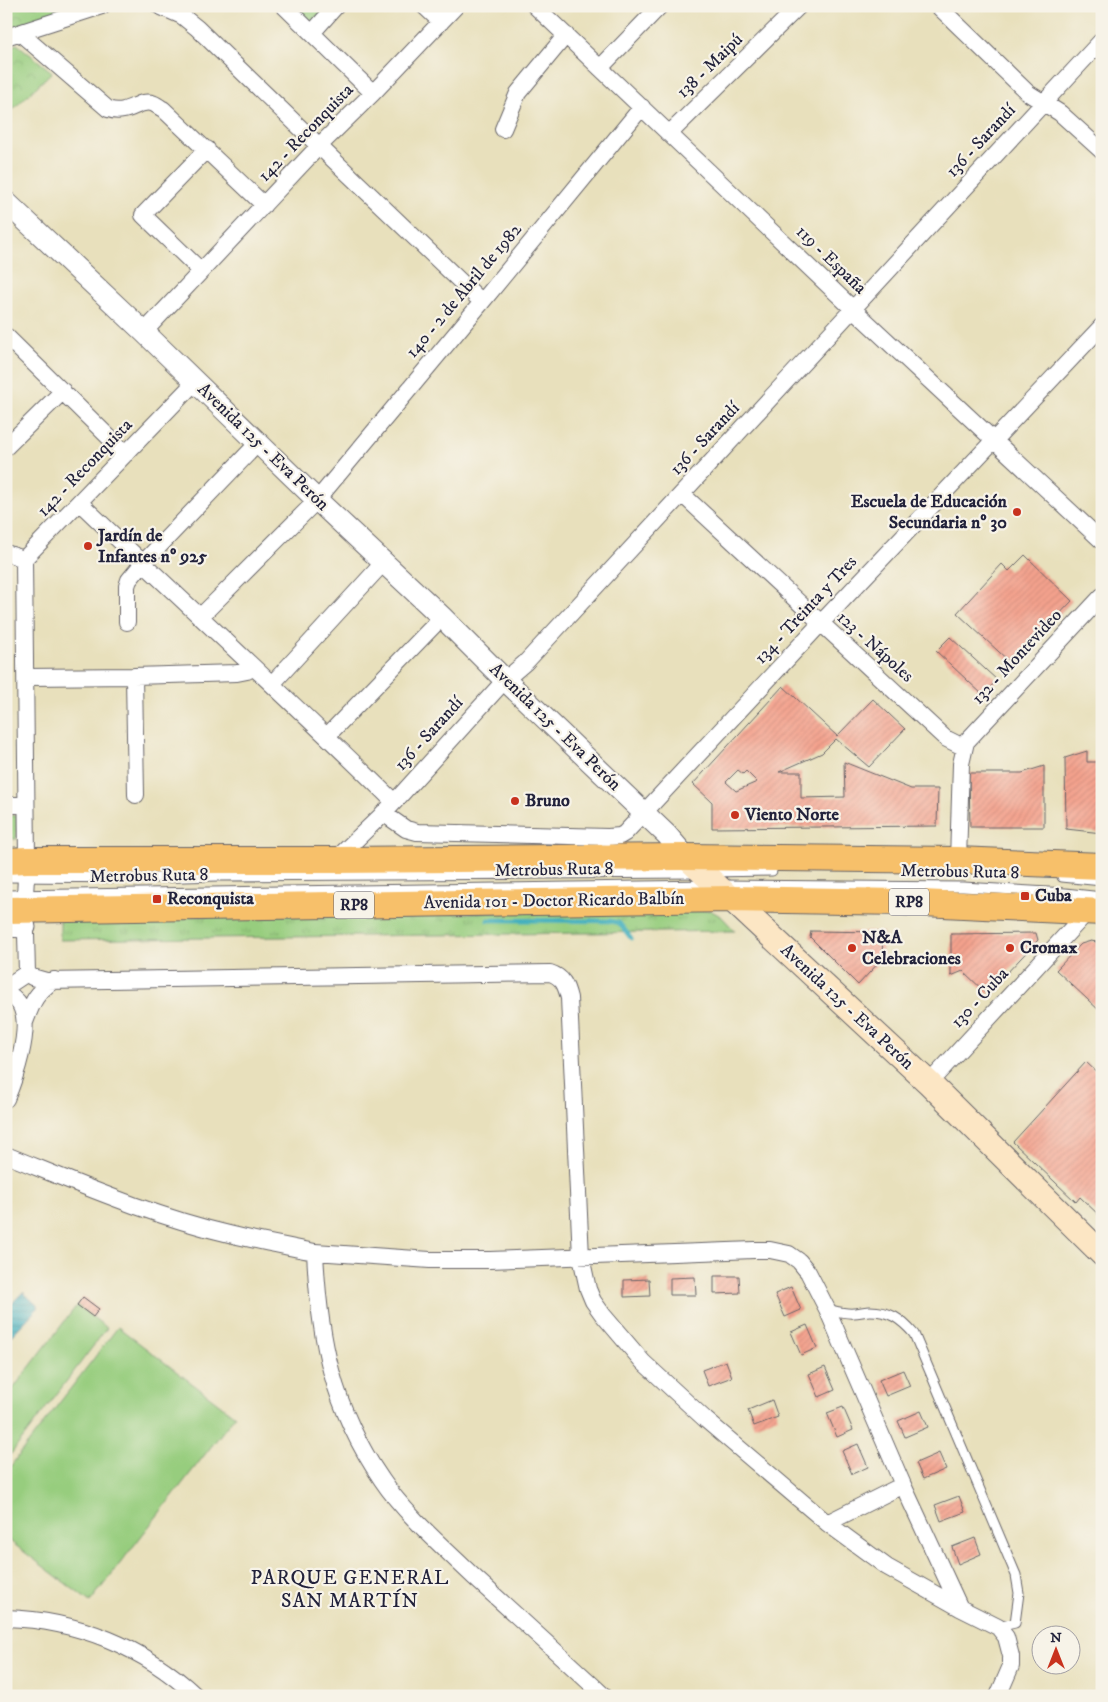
<svg xmlns="http://www.w3.org/2000/svg" width="1108" height="1702" viewBox="0 0 1108 1702" font-family="'IM FELL DW Pica',serif">
	<style>
		.grass { fill: url(#grass-tufts); stroke: #5c785c }
		.park { fill: url(#park-crowns); stroke: #5c785c }
		.pitch { fill: #97cd7e; stroke: #5c785c }
		.water { fill: url(#water-rules); stroke: #31687c }
		.lines { fill: none; stroke-linecap: round; stroke-linejoin: round }
		.stream { stroke: #40afbd; stroke-width: 4.5 }
		.building { fill: url(#building-hatch); fill-rule: evenodd }
		.service-casing { stroke: #676468; stroke-width: 11 }
		.minor-casing { stroke: #676468; stroke-width: 18 }
		.tertiary-casing { stroke: #676468; stroke-width: 23 }
		.secondary-casing { stroke: #676468; stroke-width: 26 }
		.primary-casing { stroke: #676468; stroke-width: 28 }
		.service { stroke: #fff; stroke-width: 9 }
		.minor { stroke: #fff; stroke-width: 16 }
		.tertiary { stroke: #fff; stroke-width: 21 }
		.secondary { stroke: #fce6c4; stroke-width: 24 }
		.primary { stroke: #f7c06b; stroke-width: 26 }
		.poi-dot { fill: #c8321e; stroke: #f7f3e8; stroke-width: 2 }
		.labels { text-anchor: middle; dominant-baseline: central; stroke-width: 4.5; stroke-linejoin: round; paint-order: stroke }
		.shield { fill: #f7f3e8; stroke: #62616f; stroke-width: 1 }
		.shield-label { font-size: 16px; font-weight: bold; fill: #22223b }
		.street-label { font-size: 18px; fill: #22223b; stroke: #f7f3e8 }
		.poi-label { font-size: 18px; font-weight: bold; fill: #22223b; stroke: #f7f3e8; text-anchor: start }
		.quarter-label { font-size: 20px; letter-spacing: 1px; fill: #22223b; stroke: #f7f3e8 }
	</style>
	<defs>
		<pattern id="grass-tufts" width="24" height="20" patternUnits="userSpaceOnUse" patternTransform="scale(1.25)"><rect width="24" height="20" fill="#97cd7e"/><path d="M3 7l-1-3M5 7V3M7 7l1-3M15 17l-1-3M17 17v-4M19 17l1-3" fill="none" stroke="#82b06e"/></pattern>
		<pattern id="park-crowns" width="20" height="18" patternUnits="userSpaceOnUse" patternTransform="scale(1.25)"><rect width="20" height="18" fill="#97cd7e"/><path d="M2 6a3 3 0 1 1 6 0M12 15a3 3 0 1 1 6 0" fill="none" stroke="#82b06e"/></pattern>
		<pattern id="water-rules" width="6" height="5" patternUnits="userSpaceOnUse" patternTransform="scale(1.25)"><rect width="6" height="5" fill="#40afbd"/><path d="M0 2.5h6" fill="none" stroke="#358e9b"/></pattern>
		<pattern id="building-hatch" width="6" height="6" patternUnits="userSpaceOnUse" patternTransform="scale(1.25)"><rect width="6" height="6" fill="#f4a28d"/><path d="M-1 1l2-2M0 6l6-6M5 7l2-2" fill="none" stroke="#d18b7b"/></pattern>
	</defs>
	<rect width="100%" height="100%" fill="#f7f3e8"/>
	<filter id="ink" filterUnits="userSpaceOnUse"><feTurbulence type="fractalNoise" baseFrequency=".02" numOctaves="2"/><feDisplacementMap in="SourceGraphic" scale="10" xChannelSelector="R" yChannelSelector="G"/><feConvolveMatrix kernelMatrix="1 2 1 2 8 2 1 2 1" color-interpolation-filters="sRGB"/></filter>
	<filter id="wash" filterUnits="userSpaceOnUse"><feTurbulence type="fractalNoise" baseFrequency=".0096" numOctaves="4" result="noise"/><feDisplacementMap in="SourceGraphic" scale="20" xChannelSelector="R" yChannelSelector="G"/><feGaussianBlur stdDeviation="1.12" result="paint"/><feColorMatrix in="noise" values="0 0 0 0 0 0 0 0 0 0 0 0 0 0 0 0 0 1.4 0 .05"/><feComposite in="paint" operator="in"/></filter>
	<g filter="url(#wash)">
		<rect width="100%" height="100%" fill="#e8e0bc"/>
		<path class="grass" d="M6,815l11,1v23h-11z
			M710,910l12,7 13,14 -675,9v-22z"/>
		<path class="park" d="M6,6h78l-78,25z
			M284,6h52l-24,27z
			M17,44l35,28 -46,44v-68z"/>
		<path class="pitch" d="M77,1305l30,23 -96,126 -5,-3v-53z
			M118,1327l117,89 -145,186 -84,-64v-66z"/>
		<path class="water" d="M23,1292l16,15 -33,34v-32z"/>
		<g class="lines">
			<path class="stream" d="M488,920l122,1 9,2 12,15"/>
		</g>
		<g id="blocks">
			<path class="building" d="M1025,555l47,46 -60,63 -55,-51 45,-49 7,7z
				M950,637l47,43 -14,15 -47,-44z
				M783,686l54,50 36,-37 32,30 -36,38 -33,-28 -14,14 -43,19h22v26l44,-1 -1,-35 67,27h27l-1,37 -225,2v-26l-19,-18zM738,770l5,4 3,-3 11,11 -21,9 -10,-9z
				M1087,751v11h15v71l-36,-4 -1,-71z
				M1044,766v61h-74l-1,-54h53z
				M811,931l72,1 -1,27 -24,26 -48,-48z
				M1036,933l2,7 -51,54 -24,-23 -12,5v-42z
				M1091,941l11,2v70l-46,-43 25,-26z
				M1086,1062l16,15v141l-22,-21 -4,5 -63,-60z
				M714,1276h25l1,17 -26,1z
				M695,1277l1,18h-26v-17z
				M649,1279l1,17 -26,1v-17z
				M791,1287l10,23 -16,7 -10,-23z
				M83,1297l16,12 -6,8 -16,-12z
				M807,1325l10,23 -16,7 -10,-23z
				M726,1361l6,16 -24,9 -6,-16z
				M825,1367l10,23 -16,7 -10,-23z
				M903,1370l7,16 -24,10 -7,-16z
				M772,1400l6,17 -24,9 -6,-16z
				M843,1407l10,23 -16,7 -10,-24z
				M921,1411l7,16 -23,10 -7,-16z
				M858,1444l10,23 -16,7 -10,-23z
				M939,1453l7,16 -23,10 -7,-16z
				M959,1496l6,16 -24,9 -6,-16z
				M975,1538l6,16 -23,10 -6,-17z"/>
		</g>
	</g>
	<g filter="url(#ink)">
		<use href="#blocks" fill-opacity="0" stroke="#676468" stroke-width="1"/>
		<g class="lines">
			<defs>
				<path id="service" d="M710,872l62,-1
					M6,877l147,1 64,-2 480,-3
					M1062,877l40,4
					M724,885l239,2 102,6 37,4
					M6,895l705,-10
					M827,1309c9,2 18,5 27,4 5,0 11,-2 16,-2 20,0 31,8 44,23l102,241 3,18 -4,30 -17,4"/>
				<path id="minor" d="M159,6l23,10 15,12 122,118 163,156
					M284,6l89,87
					M424,6l17,16
					M535,6l318,303 249,232
					M938,6l90,87 32,20 42,38
					M20,33l88,76c20,7 30,-10 44,-6 4,1 8,5 11,6l101,96
					M312,33l24,-27
					M6,37l96,-31
					M600,68l60,-62
					M503,129l15,-36 48,-58
					M670,133l129,-127
					M201,271l-58,-56 64,-66
					M144,332l175,-186 54,-53 83,-87
					M6,336l120,118
					M6,447l57,-56
					M682,494l263,244 18,9
					M80,503c104,100 211,197 314,299
					M6,553l18,6
					M200,617l117,-117 165,-198 160,-195
					M127,622v-36l2,-6 14,-17 115,-120
					M134,676l2,119
					M26,677l108,-1 103,-3 10,-2 6,-4
					M272,684l112,-122
					M327,736l115,-119
					M6,805h20
					M383,813l23,16 11,3 191,5 12,-1 5,-3 195,-209 282,-298
					M335,860l54,-52 116,-128 21,-18 576,-622
					M958,860l3,-96 5,-22 136,-146
					M27,973l-2,-78 2,-35 -3,-301 171,-177
					M6,987l21,-14 5,4 14,4 504,-8c13,4 16,13 19,25l12,259 7,32 5,12 10,14 40,47 63,58 121,103 60,44 73,41 38,19 8,10 5,19v10l-13,30
					M6,992c6,4 14,10 16,17 9,22 -7,69 -16,90
					M25,1022c8,-21 10,-28 29,-42
					M929,1083l159,-172 14,-14
					M6,1155c73,29 146,61 223,79 28,7 57,12 86,18
					M827,1523l76,-38
					M6,1618c71,2 138,29 190,78
					M604,1696c-43,-40 -87,-80 -131,-120 -29,-28 -69,-63 -91,-96 -50,-73 -63,-141 -67,-228l115,8h60l264,-10h16l19,4 10,7 9,11 19,37 76,176 57,123"/>
				<path id="tertiary" d="M6,202l138,130 173,168 125,117 63,63 162,155 19,22
					M6,926l19,1"/>
				<path id="secondary" d="M686,857l243,226 173,171"/>
				<path id="primary" d="M6,861l21,-1h308l351,-3 272,3 144,6
					M6,910l725,-11 171,3 200,10"/>
			</defs>
			<use href="#service" class="service-casing"/>
			<use href="#minor" class="minor-casing"/>
			<use href="#tertiary" class="tertiary-casing"/>
			<use href="#secondary" class="secondary-casing"/>
			<use href="#primary" class="primary-casing"/>
			<use href="#service" class="service"/>
			<use href="#minor" class="minor"/>
			<use href="#tertiary" class="tertiary"/>
			<use href="#secondary" class="secondary"/>
			<use href="#primary" class="primary"/>
		</g>
	</g>
	<g class="poi-dot">
		<circle cx="1017" cy="512" r="5"/>
		<circle cx="88" cy="546" r="5"/>
		<circle cx="515" cy="801" r="5"/>
		<circle cx="735" cy="815" r="5"/>
		<rect x="1020" y="891" width="10" height="10" rx="2.5"/>
		<rect x="152" y="894" width="10" height="10" rx="2.5"/>
		<circle cx="852" cy="948" r="5"/>
		<circle cx="1010" cy="948" r="5"/>
	</g>
	<g class="labels">
		<g class="shield">
			<rect x="889" y="888.5" width="40" height="27" rx="4"/>
			<rect x="334" y="891.5" width="40" height="27" rx="4"/>
		</g>
		<g class="shield-label">
			<text x="909" y="902">RP8</text>
			<text x="354" y="905">RP8</text>
		</g>
		<g class="street-label">
			<text transform="translate(710 66) rotate(-44)">138 - Maipú</text>
			<text transform="translate(306 133) rotate(-46)">142 - Reconquista</text>
			<text transform="translate(981 141) rotate(-47)">136 - Sarandí</text>
			<text transform="translate(831 260) rotate(44)">119 - España</text>
			<text transform="translate(464 291) rotate(-50)">140 - 2 de Abril de 1982</text>
			<text transform="translate(705 439) rotate(-47)">136 - Sarandí</text>
			<text transform="translate(263 447) rotate(44)">Avenida 125 - Eva Perón</text>
			<text transform="translate(85 468) rotate(-46)">142 - Reconquista</text>
			<text transform="translate(806 610) rotate(-47)">134 - Treinta y Tres</text>
			<text transform="translate(875 647) rotate(42)">123 - Nápoles</text>
			<text transform="translate(1017 657) rotate(-47)">132 - Montevideo</text>
			<text transform="translate(555 727) rotate(44)">Avenida 125 - Eva Perón</text>
			<text transform="translate(429 734) rotate(-48)">136 - Sarandí</text>
			<text transform="translate(554 870) rotate(-1)">Metrobus Ruta 8</text>
			<text transform="translate(960 872) rotate(1)">Metrobus Ruta 8</text>
			<text transform="translate(149 876) rotate(-1)">Metrobus Ruta 8</text>
			<text transform="translate(554 901) rotate(-1)">Avenida 101 - Doctor Ricardo Balbín</text>
			<text transform="translate(980 998) rotate(-47)">130 - Cuba</text>
			<text transform="translate(847 1007) rotate(43)">Avenida 125 - Eva Perón</text>
		</g>
		<g class="poi-label">
			<text x="1007" y="502" text-anchor="end">Escuela de Educación<tspan x="1007" dy="21">Secundaria nº 30</tspan></text>
			<text x="98" y="536">Jardín de<tspan x="98" dy="21">Infantes nº 925</tspan></text>
			<text x="525" y="801">Bruno</text>
			<text x="745" y="815">Viento Norte</text>
			<text x="1035" y="896">Cuba</text>
			<text x="167" y="899">Reconquista</text>
			<text x="862" y="938">N&amp;A<tspan x="862" dy="21">Celebraciones</tspan></text>
			<text x="1020" y="948">Cromax</text>
		</g>
		<g class="quarter-label">
			<text x="350" y="1578">PARQUE GENERAL<tspan x="350" dy="23">SAN MARTÍN</tspan></text>
		</g>
	</g>
	<rect width="1108" height="1702" fill="none" stroke="#f7f3e8" stroke-width="25"/>
	<g transform="translate(1056 1650)"><circle r="24" fill="#f7f3e8" stroke="#a29fa3"/>
	<path d="M0-4L9 19L0 12L-9 19Z" fill="#c8321e"/>
	<text y="-8" font-size="14" font-weight="bold" text-anchor="middle" fill="#22223b">N</text>
	</g>
</svg>
